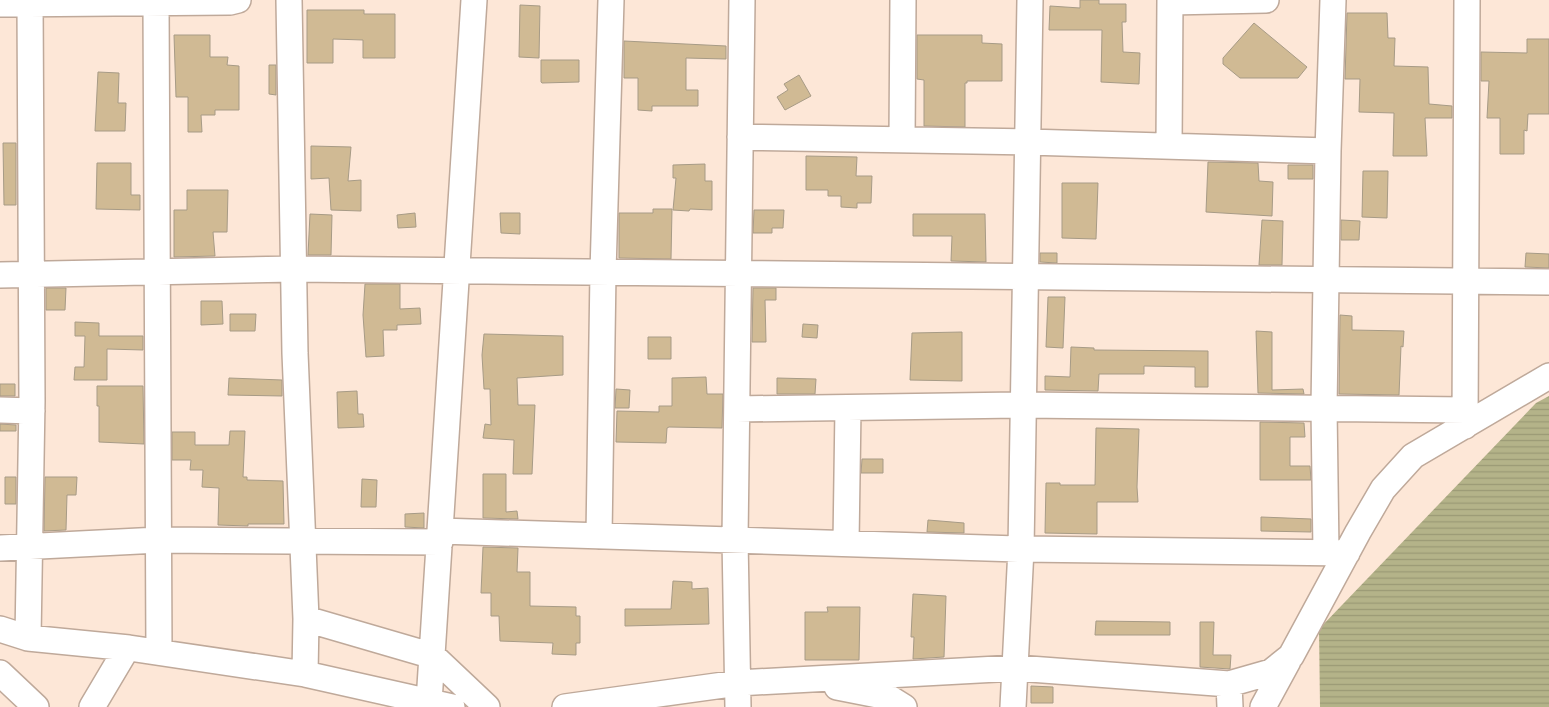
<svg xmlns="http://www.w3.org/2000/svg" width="1549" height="707" viewBox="0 0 1549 707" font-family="Roboto,sans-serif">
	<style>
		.water { fill: url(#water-rules) }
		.building { fill: #d0ba94; stroke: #a79b86 }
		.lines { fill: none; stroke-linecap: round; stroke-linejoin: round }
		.minor-casing { stroke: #bfa99a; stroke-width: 28 }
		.minor { stroke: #fff; stroke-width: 25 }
	</style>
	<defs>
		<pattern id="water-rules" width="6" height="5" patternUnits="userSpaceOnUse" patternTransform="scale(1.25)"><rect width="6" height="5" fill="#b4b389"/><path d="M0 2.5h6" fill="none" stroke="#9a9975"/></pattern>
	</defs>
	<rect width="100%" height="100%" fill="#fde7d7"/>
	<path class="water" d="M1549,396v311h-229l-1,-78 217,-226z"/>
	<path class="building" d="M1080,0h19v4h27v18h-4l1,30 17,1 -1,31 -38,-2 1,-52h-53l1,-24 30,2z
		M520,5l20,1 -1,52 -20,-1z
		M307,10h57v4h31v44h-32v-18l-30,-1v24h-26z
		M1347,13h40l1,25h7l-1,28 34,1 1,37 23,2v12h-27l2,38h-34l1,-43 -35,-1 1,-33h-15z
		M1254,23l53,44 -9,11h-58l-17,-14v-6z
		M174,35h36v22h18l-1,8 12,1v44h-24v5h-14l1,17h-14v-35h-12z
		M917,35h65v8l20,1v37h-35v2h-2v44l-41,-1v-46l-7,-1z
		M1527,39h22v75h-21l-1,17 -3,-1v24h-24v-36h-13l2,-37h-8v-29l46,1z
		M624,41l102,5v13l-40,-1v32h12v16h-46v5l-14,-1v-32h-14z
		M541,60h38v22l-37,1 -1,-1z
		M269,65h7v30l-7,-1z
		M98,72l21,1 -1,30h8l-1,28h-30z
		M799,75l12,21 -26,14 -8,-13 11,-7 -4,-6z
		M3,143h13v62h-12z
		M311,146l40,1 -3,34 13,-1v31l-30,-1 -2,-32 -18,1z
		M806,156l51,1 -1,19h16l-1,27h-14v5l-16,-1v-11h-13v-6h-22z
		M1208,162l50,1 1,18 14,1 -1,34 -66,-4z
		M97,163h34v32h9v15l-44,-1z
		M705,164v17h7v29l-22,-1 -1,2 -16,-1 3,-32h-3v-13z
		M1288,165h25v14h-25z
		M1363,171h25l-1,47 -25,-1z
		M1062,183h36l-2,56 -34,-1z
		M187,190h41l-1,42h-14l2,24 -41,1v-47h13z
		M653,209h19l-1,50 -52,-1v-45h34z
		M754,210h30l-1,18h-11v5h-19z
		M415,213l1,14 -18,1 -1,-13z
		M500,213h20v21l-19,-1z
		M310,214l22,1 -1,40h-23z
		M913,214h72l1,48 -35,-1 1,-25h-39z
		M1262,220l21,1 -1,44h-23z
		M1341,220l19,1 -1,19h-18z
		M1040,253h17v10l-17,-1z
		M1526,253l23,1v14l-24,-1z
		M365,284h35v25l20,-1 1,16 -24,1v5h-14l1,26 -18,1 -3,-42z
		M46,288h20l-1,22h-19z
		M753,288h23v12h-11l1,42h-14z
		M1048,297h17l-2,51 -17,-1z
		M201,301h21l1,23 -22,1z
		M230,314h26l-1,17h-25z
		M1340,315l12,1v14l52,1 -1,16 -2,-1 -2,49 -60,-1z
		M75,322l24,1v13h44v14l-36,-1v31h-33l1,-13h9l1,-31h-10z
		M803,324l15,1 -1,13 -15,-1z
		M1256,331l16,1v58l31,-1 1,5 -46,-1z
		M962,332v49l-52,-1 2,-47z
		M484,334l79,2v39l-46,3 1,27h17l-3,69h-19l1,-34 -31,-2 2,-14 6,1 -1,-36h-6l-2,-34z
		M648,337h23v22h-23z
		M1071,347l23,1v2l114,1v36h-13v-20l-51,-1v8h-45l-1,17 -53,-1v-14l25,1z
		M706,377l1,17h16l-1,34 -53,-1 -2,1 -1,15 -50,-1 1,-31 42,1v-6h13v-28z
		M229,378l53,2v16l-54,-1z
		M777,378l39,1 -1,15h-38z
		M0,384h15v12h-15z
		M97,386h46l1,58 -45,-2v-36h-2z
		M616,389l14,1 -1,18h-14z
		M357,391l1,23h5l1,13 -26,1 -1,-36z
		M1260,422l44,1 1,14h-15v29h20l1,14h-51z
		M0,424l16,1v6h-16z
		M1096,428l43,1 -2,58 1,15h-41v32l-52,-1 1,-50h14v2h35z
		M230,431h15l-2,46h4v3l36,1 1,43h-36v2l-30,-1 1,-37 -17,-1 1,-17h-13l1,-10h-19v-28h23v13h34z
		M862,459h21v14h-22z
		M483,474h23v38l11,-1 1,8 -35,-1z
		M5,477h11v27h-11z
		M45,477h32l-1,18h-9l-1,35 -22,1z
		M362,479l15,1 -1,27h-15z
		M424,513v15l-19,-1v-13z
		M1261,517l50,2v13l-50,-1z
		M928,520l36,3v10l-37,-1z
		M483,547l35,1 -1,24h13v34l46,1v9h4v27h-4v12l-24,-1 1,-11 -53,-2 -1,-25h-8v-23h-10z
		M673,581l19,1v7l16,-1 1,36 -84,2v-17h46z
		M913,594l33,2 -2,61 -31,2 1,-22h-3z
		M827,607h33l-1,53h-54v-48h23z
		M1096,621l74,1v13h-75z
		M1200,622h14l-1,33h18l-1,14 -30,-2z
		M1031,686l22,1v16h-22z"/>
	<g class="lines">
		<defs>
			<path id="minor" d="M289,0l6,353 11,266 -1,55
				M156,2l3,650
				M1170,2l96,-2
				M0,4l230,-2 8,-2
				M740,137l288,5 300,9
				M902,140l1,-140
				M1169,146l1,-146
				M0,275l294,-6 1255,13
				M737,409l287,-4 441,5
				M0,410l32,1
				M1465,426l2,-426
				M440,531l581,18 326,4
				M599,536l4,-264 8,-272
				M846,543l2,-135
				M0,548l159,-8 281,2
				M1326,552l-2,-144 4,-257 5,-151
				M306,619l127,37 54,51
				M0,629l28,9 101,10 176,26 147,33
				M28,638l4,-237 -2,-401
				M0,673l36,34
				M1229,684l1,23
				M837,687l51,10 16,10
				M429,702l45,-702
				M92,707l35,-59
				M565,707l173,-24 278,-15 213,16 42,-12 20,-16 67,-124 25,-43 30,-33 136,-80
				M738,707l-3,-168 7,-539
				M1013,707l8,-158 9,-549
				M1263,707l25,-46"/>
		</defs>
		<use href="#minor" class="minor-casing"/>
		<use href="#minor" class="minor"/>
	</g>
</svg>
